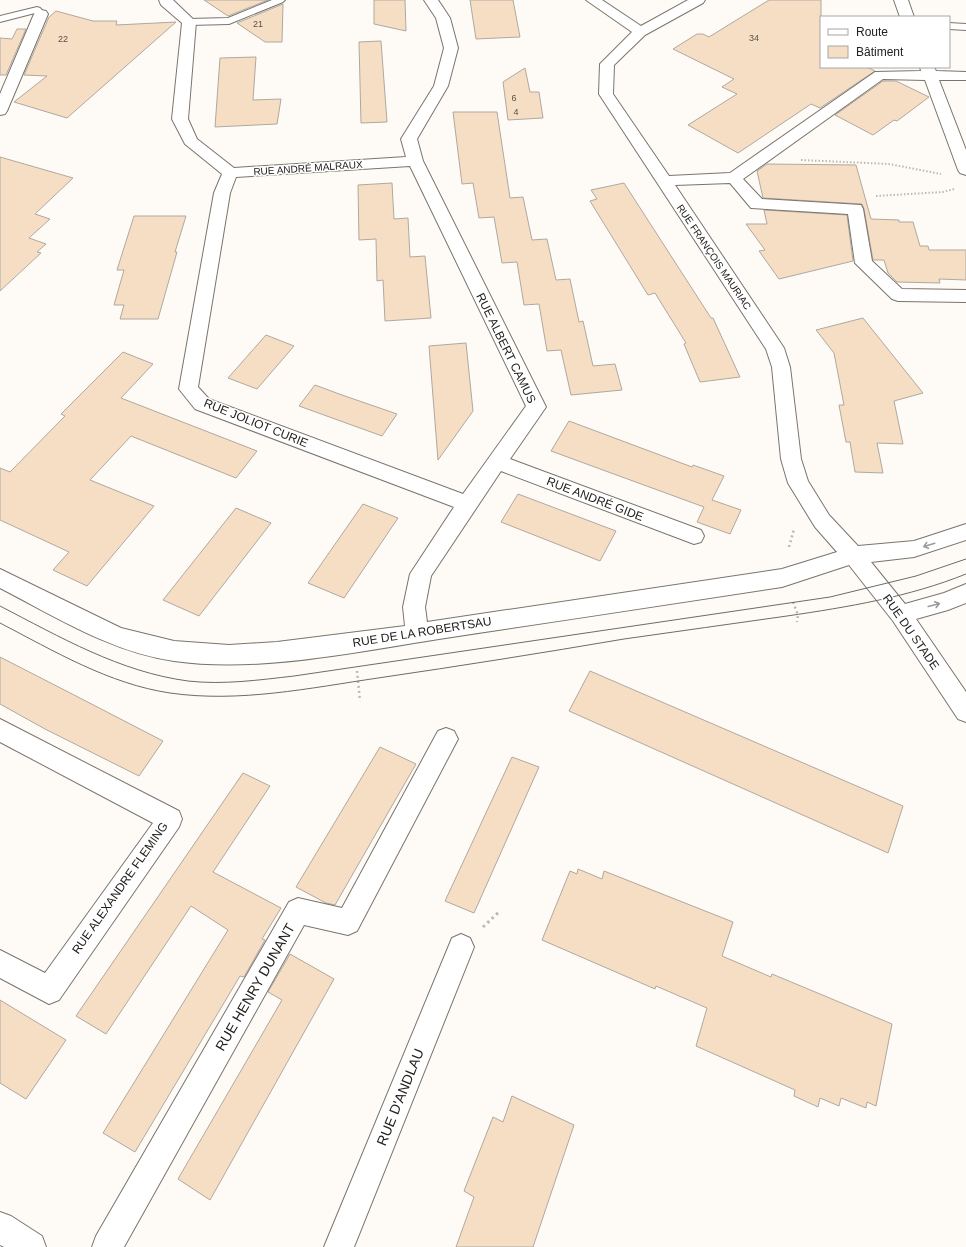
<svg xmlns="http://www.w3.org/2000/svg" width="966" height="1247" viewBox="0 0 966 1247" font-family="Helvetica,sans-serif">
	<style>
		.building { fill: #f6dec5; stroke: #b0a89f }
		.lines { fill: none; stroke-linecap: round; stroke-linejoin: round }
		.lane-casing { stroke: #7a746c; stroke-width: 2 }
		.street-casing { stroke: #7a746c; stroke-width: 2 }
		.path-far2 { stroke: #bbb8b4; stroke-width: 2; stroke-dasharray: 1.5 2; stroke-linecap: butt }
		.path-far1 { stroke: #bbb8b4; stroke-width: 2.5; stroke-dasharray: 2 3; stroke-linecap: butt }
		.path { stroke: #bbb8b4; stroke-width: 3; stroke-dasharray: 2.5 3.5; stroke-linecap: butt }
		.lane { fill: #fff; fill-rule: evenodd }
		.street { fill: #fff; fill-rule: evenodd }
		.tram { stroke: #6e6b67; stroke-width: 1 }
		.oneway { stroke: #9c9b9a }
		.labels { text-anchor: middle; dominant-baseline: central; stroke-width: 3; stroke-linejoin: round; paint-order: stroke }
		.far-number-label { font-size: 9px; fill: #585048 }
		.far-street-label { font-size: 10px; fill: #24211e; stroke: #fff }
		.street-label { font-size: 12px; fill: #24211e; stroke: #fff }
		.near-street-label { font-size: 14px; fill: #24211e; stroke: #fff }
	</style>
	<rect width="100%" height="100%" fill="#fefbf7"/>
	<path class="building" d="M204,0h64l-40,16z
		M374,0h31l1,31 -32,-7z
		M470,0h43l7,37 -44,2z
		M769,0h52v67h46l8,4 -55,37 -9,-4 -73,49 -50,-28 49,-31 -15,-7 12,-8 -61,-30 24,-15h6l6,3z
		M283,4l-1,38h-17l-28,-19z
		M56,11l37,10h24l-1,4 60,-3 -109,96 -53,-16 33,-26 -23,-1 25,-58z
		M17,29h9l-20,46h-6v-37l12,1z
		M381,41l6,81 -26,1 -2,-81z
		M256,57l-3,43 28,-1 -4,25 -62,3 5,-69z
		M525,68l5,24h9l4,26 -35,2 -5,-38z
		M883,81h13l33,16 -32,24 -3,-1 -21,15 -38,-20z
		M453,112h44l13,86 13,-1 9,43 15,-1 9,41 14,-1 9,43 4,-1 10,45 22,-2 7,26 -51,5 -10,-45 -14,1 -8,-47 -15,1 -7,-43 -15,1 -8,-46 -15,1 -6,-35 -11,1z
		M0,157l73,21 -38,36 15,5 -21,19 17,6 -9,8 4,1 -41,38z
		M767,164l89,1 15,54 28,1v2h14l7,24h8l1,4h37v30l-27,-1 1,4 -43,-1 -9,-9 -4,-13h-11l-9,-51 -2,-5 -99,-6 -6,-27z
		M392,183l2,36 14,-1 2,39 15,-1 6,62 -46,3 -2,-41 -6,1 -1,-42 -17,1 -1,-55z
		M624,183l87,135h2l27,59 -40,5 -16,-38 2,-1 -31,-50 -7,2 -58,-94 7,-2 -6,-9z
		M764,210l83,5 6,46 -74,18 -20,-28 6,-1 -19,-26h21z
		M134,216h52l-11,36h2l-19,67h-38l4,-14h-10l10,-35h-7z
		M863,318l60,75 -29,8 9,43 -26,-1 6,30 -28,-1 -5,-30h-4l-7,-37h5l-10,-52 -18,-23z
		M266,335l28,11 -37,43 -29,-11z
		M466,343l7,68 -35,49 -9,-114z
		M123,352l30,12 -32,34 136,53 -21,27 -105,-42 -41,44 64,26 -67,80 -34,-16 16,-18 -69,-32v-52l10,4 55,-56 -4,-2z
		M315,385l27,10 55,19 -15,22 -83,-30z
		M569,421l123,46 1,-2 31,11 -12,24 29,10 -11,24 -33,-12 7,-15 -153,-56z
		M518,494l98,37 -16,30 -99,-39z
		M363,504l35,14 -54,80 -36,-15z
		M236,508l35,15 -72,93 -36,-16z
		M0,657l78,40 85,44 -24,35 -94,-47 -45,-25z
		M590,671l313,135 -15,47 -319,-142z
		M380,747l36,17 -81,141 -9,-2 -30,-16z
		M512,757l27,10 -65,146 -29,-12z
		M243,773l27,13 -57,86 68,36 -19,31 3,1 -21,37 -4,-1 -105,176 -32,-19 125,-203 -37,-24 -85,128 -30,-18z
		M578,869l24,10 2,-8 129,51 -11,34 49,21 1,-3 120,50 -16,82 -9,-4 -1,6 -25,-10 -2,8 -19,-8 -2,9 -24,-11 1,-6 -99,-44 11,-38 -51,-22 -1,3 -113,-49 28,-69 7,3z
		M290,954l44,25 -124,221 -32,-21 104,-179 -14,-8z
		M0,1000l66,40 -40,59 -26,-16z
		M512,1096l62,29 -41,122h-77l18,-50 -10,-6 29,-74 10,5z"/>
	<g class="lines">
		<defs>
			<path id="lane" d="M272,0h13l-2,2 -54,22 -40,1 -5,-3 5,-3 39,-1z
				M37,7l3,1 6,6 -2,2h-6l-3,-3 -35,9v-6z
				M949,23l17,1v6l-17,-1z"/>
			<path id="street" d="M159,0h14l23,22 -8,97 9,20 37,29 172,-11 -5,-18 33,-53 10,-38 -8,-30 -12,-18h14l12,18 8,30 -10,38 -31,53 6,22 123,246 -36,52 191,71 3,6 -3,6 -7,2 -193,-73 -70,105 -6,31 2,15 355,-53 55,-17 -22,-25 -27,-44 -7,-24 -9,-92 -6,-18 -167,-255 1,-30 32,-32 -46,-32h16l39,26 47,-26h17l-2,3 -58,32 -31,30 -1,29 56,82 61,-3 145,-101 46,-1 -1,-4h14l2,4 30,1v8h-27l27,70v25l-6,-2 -2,-3 -33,-90 -42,-1 -140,100 19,20 99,6 2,4 9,52 30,28 64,1v12l-68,-1 -6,-2 -37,-36 -7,-49 -97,-6 -21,-25 -55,2 109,163 6,19 11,92 7,22 21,34 29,31 56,-5 52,-17v16l-52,17 -43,5 34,42 39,-11 22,-9v19l-18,7 -32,9 50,73v30l-8,-3 -65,-98 -44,-56 -67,22c-114,17 -229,35 -343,52 -84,13 -181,34 -265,22 -63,-9 -118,-44 -174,-73v-19l121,59 53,13 55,4 48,-3 128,-16 -2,-19 7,-33 44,-67 -259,-98 -16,-20 35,-196 8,-19 -37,-30 -13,-25 10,-96 -21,-18zM410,166l116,240 -63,88 -254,-95 -11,-12 32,-194 6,-16z
				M894,0h14l6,17h-14z
				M41,10l5,1 2,3 -41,97 -2,3 -5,1v-21l34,-80 2,-3z
				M0,719l179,92 3,8 -3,8 -120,173 -10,4 -49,-26v-28l45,23 108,-150 -153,-81z
				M446,728l8,3 4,8 -101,192 -9,4 -44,-10 -180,322h-32l4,-11 193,-334 9,-4 44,10 96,-177z
				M461,934l9,4 4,9 -120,300h-30l128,-309z
				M0,1212l11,4 31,20 4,11h-42l-4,-2z"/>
		</defs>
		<use href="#lane" class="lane-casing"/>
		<use href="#street" class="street-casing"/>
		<path class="path-far2" d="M801,160l88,4 52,10
			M876,196l67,-4 11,-3"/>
		<path class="path-far1" d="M789,547l5,-18
			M793,602l5,13 -1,7
			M357,671l3,30"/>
		<path class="path" d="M483,927l17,-16"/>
		<use href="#lane" class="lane"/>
		<use href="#street" class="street"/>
		<path class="tram" d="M0,606c60,31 120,66 188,75 35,4 71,-1 106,-5l536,-79 86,-21 50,-17
			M0,623c54,28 109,61 170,70 69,10 140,-5 208,-15 82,-12 164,-25 246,-39 54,-8 109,-15 163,-23 61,-9 122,-19 179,-42"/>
	</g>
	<defs><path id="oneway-shaft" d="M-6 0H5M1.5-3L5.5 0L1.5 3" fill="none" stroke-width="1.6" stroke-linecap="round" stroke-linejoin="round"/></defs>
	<g class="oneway">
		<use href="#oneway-shaft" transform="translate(929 545) rotate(163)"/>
		<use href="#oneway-shaft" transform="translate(934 605) rotate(-15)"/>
	</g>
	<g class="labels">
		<g class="far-number-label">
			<text x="258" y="24">21</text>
			<text x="754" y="38">34</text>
			<text x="63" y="39">22</text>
			<text x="514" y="98">6</text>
			<text x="516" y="112">4</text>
		</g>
		<g class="far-street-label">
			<text transform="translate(308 168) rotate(-4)">RUE ANDRÉ MALRAUX</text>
			<text transform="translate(714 257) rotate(56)">RUE FRANÇOIS MAURIAC</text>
		</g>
		<g class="street-label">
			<text transform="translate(506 348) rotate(64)">RUE ALBERT CAMUS</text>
			<text transform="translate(256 423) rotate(22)">RUE JOLIOT CURIE</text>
			<text transform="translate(595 499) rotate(21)">RUE ANDRÉ GIDE</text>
			<text transform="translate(422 632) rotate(-9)">RUE DE LA ROBERTSAU</text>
			<text transform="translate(911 632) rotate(55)">RUE DU STADE</text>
			<text transform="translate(120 888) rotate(-55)">RUE ALEXANDRE FLEMING</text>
		</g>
		<g class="near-street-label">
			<text transform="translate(255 987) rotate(-60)">RUE HENRY DUNANT</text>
			<text transform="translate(400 1097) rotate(-68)">RUE D'ANDLAU</text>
		</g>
	</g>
	<rect x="820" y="16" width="130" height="52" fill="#ffffff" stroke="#a7a6a5"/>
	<rect x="828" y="29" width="20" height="6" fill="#ffffff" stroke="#a7a6a5"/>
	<text x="856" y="36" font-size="12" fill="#24211e">Route</text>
	<rect x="828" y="46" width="20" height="12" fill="#f6dec5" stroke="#a7a6a5"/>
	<text x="856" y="56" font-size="12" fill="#24211e">Bâtiment</text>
</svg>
